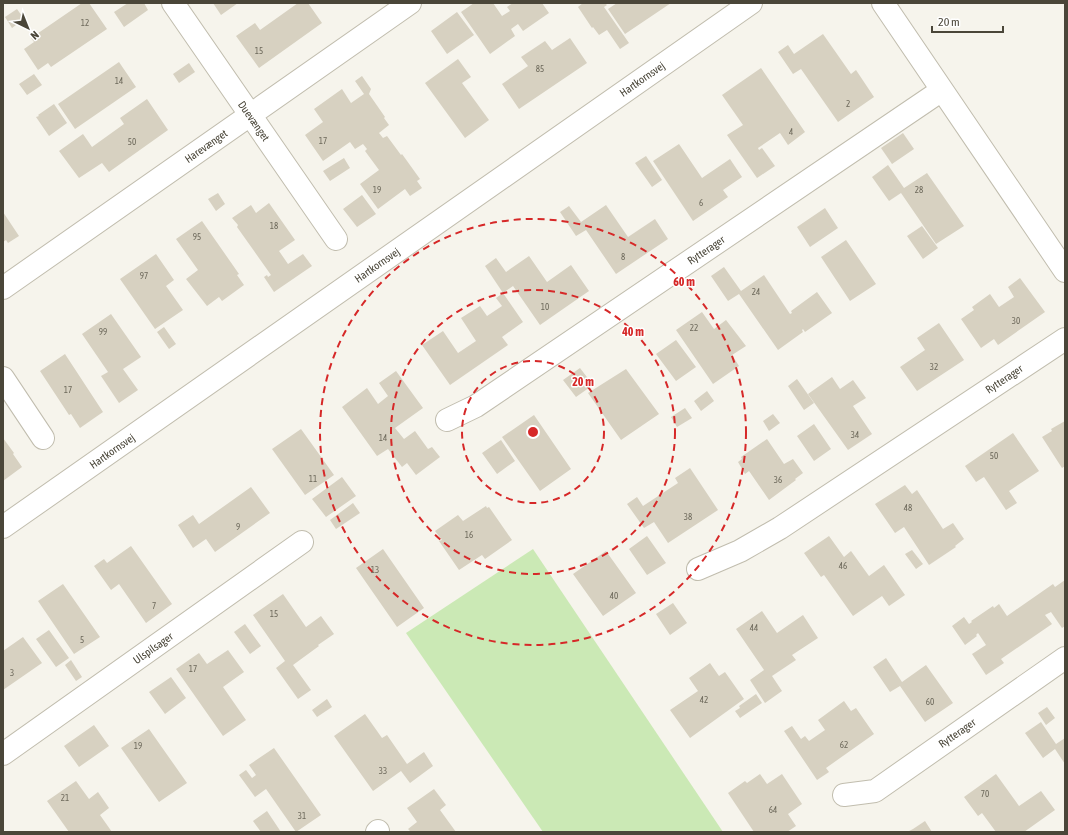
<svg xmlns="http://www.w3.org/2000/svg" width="1068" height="835" viewBox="0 0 1068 835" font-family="'Asap Condensed',sans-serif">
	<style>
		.green { fill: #cbe9b5 }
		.building { fill: #d7d1c1 }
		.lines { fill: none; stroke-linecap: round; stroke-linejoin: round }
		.minor-casing { stroke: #c1bdae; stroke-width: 24 }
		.minor { stroke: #fff; stroke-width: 22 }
		.ring { fill: none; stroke: #d62828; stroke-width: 2; stroke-dasharray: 7 5 }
		.labels { text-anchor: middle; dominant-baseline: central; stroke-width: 3; stroke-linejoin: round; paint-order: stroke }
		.number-label { font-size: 9px; fill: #6d695b }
		.street-label { font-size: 11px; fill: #4a4639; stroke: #fff }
		.centre { fill: #d62828; stroke: #fff; stroke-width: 2 }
		.ring-label { font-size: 12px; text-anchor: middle; font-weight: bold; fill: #d62828; stroke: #fff; stroke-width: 3; stroke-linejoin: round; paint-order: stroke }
	</style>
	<rect width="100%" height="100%" fill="#f6f4ec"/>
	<path class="green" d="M533,549l190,283h-180l-137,-199z"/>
	<path class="building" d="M82,3h7l18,26 -56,38 -3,-4 -10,7 -14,-21 10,-7 -3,-4z
		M128,3h16l4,7 -24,17 -10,-15z
		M213,3h25l-17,12z
		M298,3h10l14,20 -63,45 -23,-32 19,-13 5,7z
		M474,3h19l9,13 8,-5 -3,-4 6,-4h29l7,10 -26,18 -5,-7 -7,5 4,7 -25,18 -29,-42z
		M583,3h22l2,2 -3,2 25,36 -9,6 -13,-19 -8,5 -6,-8 -1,1 -14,-21z
		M617,3h54l-46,31 -17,-25z
		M17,9l7,10 -12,9 -7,-11z
		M457,12l17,23 -27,19 -16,-23z
		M823,34l28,40 5,-4 18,27 -36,25 -37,-53 -8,5 -15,-22 10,-7 6,9z
		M570,38l17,25 -68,46 -17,-25 26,-18 -7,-9 24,-16 7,9z
		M458,59l13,18 -9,6 27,37 -24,18 -40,-55z
		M119,62l17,25 -61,42 -17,-25z
		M189,63l6,9 -16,11 -6,-9z
		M761,68l44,64 -17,13 -8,-12 -22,15 1,2 3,-2 13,18 -18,12 -30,-43 16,-10 -21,-30z
		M34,74l8,11 -15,10 -8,-11z
		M362,76l9,13 -2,5 16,23 -1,1 5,7 -10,8 4,5 4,-2 14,19 1,-1 18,25 -3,2 5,7 -12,8 -5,-7 -27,20 -18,-25 19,-14 -14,-19 2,-2 -4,-5 -8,5 -5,-7 -27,19 -18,-26 18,-13 -9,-13 28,-20 9,14 13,-9 -9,-13z
		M147,99l21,31 -59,42 -7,-9 -23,15 -20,-27 24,-17 9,13 32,-23 -4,-6z
		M54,104l13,19 -18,13 -13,-19 3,-1 -1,-1z
		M903,133l11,16 -22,15 -11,-16z
		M679,144l23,34 28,-19 12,18 -19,13 5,7 -35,24 -40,-60z
		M646,156l16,24 -10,7 -17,-24z
		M344,158l6,10 -20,13 -7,-10z
		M888,165l16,23 23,-15 37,53 -28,18 -35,-51 -12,8 -17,-24z
		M218,193l7,11 -9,7 -8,-12z
		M362,195l14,19 -19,13 -14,-18z
		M269,203l26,37 -16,11 9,13 15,-10 9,12 -38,26 -10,-15 3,-2 1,2 3,-2 -34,-48 1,-2 -6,-7 19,-13 5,8z
		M606,205l22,32 27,-18 13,20 -52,35 -30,-44 -10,6 -16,-24 9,-6 12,16z
		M825,208l13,20 -28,19 -13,-20z
		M3,212l16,24 -11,7 -2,-3 -3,2z
		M202,221l37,53 -2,1 7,10 -22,16 -3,-4 -12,9 -21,-27 12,-9 -22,-31z
		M922,226l16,22 -15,11 -16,-23z
		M846,240l30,44 -26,17 -29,-44z
		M156,254l18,26 -8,6 17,24 -28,19 -35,-50z
		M529,256l18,26 24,-17 18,26 -49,34 -27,-39 -10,7 -18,-27 11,-8 10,14z
		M724,267l17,24 23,-16 26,39 2,-1 -1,-2 26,-19 15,21 -27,19 -2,-3 -1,1 1,2 -25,18 -39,-56 -11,7 -17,-25z
		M1020,278l25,34 -47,33 -4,-6 -13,9 -20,-29 13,-9 -2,-3 18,-13 9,13 15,-10 -6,-10z
		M503,293l20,29 -21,15 6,8 -58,40 -28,-40 21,-14 15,22 18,-12 -15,-23 19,-12 7,10 15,-10 -6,-8z
		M702,312l12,17 12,-9 20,26 -14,9 7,11 -26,18 -37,-54z
		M111,314l30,43 -18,12 15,21 -19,13 -18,-27 7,-4 -26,-38z
		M939,323l25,37 -47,31 -17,-24 25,-17 -8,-12z
		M164,327l12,17 -7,5 -12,-17z
		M676,340l20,27 -20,14 -20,-27z
		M65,354l38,58 -23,16 -9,-14 -2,1 -29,-44z
		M580,368l13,17 -17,12 -13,-17z
		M626,369l33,45 -38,26 -33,-47z
		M396,371l27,37 -28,20 9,11 11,-8 13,18 4,-2 8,10 -24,18 -9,-12 -5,4 -14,-18 -11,7 -35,-49 25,-19 11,16 10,-8 -9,-13z
		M832,377l8,12 13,-9 13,18 -13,8 19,28 -24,16 -40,-56z
		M797,379l17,24 -10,7 -16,-24z
		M707,391l7,10 -13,10 -7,-10z
		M685,408l7,10 -15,9 -6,-10z
		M773,414l7,9 -11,8 -6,-10z
		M534,415l37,54 -31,22 -38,-54z
		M1065,421v45l-3,2 -20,-31 10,-6 -1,-2z
		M814,424l17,25 -17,12 -17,-25z
		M301,429l33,46 -29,20 -33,-46z
		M1013,433l26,38 -30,20 8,12 -11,7 -22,-33 -8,5 -11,-16z
		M3,438l11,15 -1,1 9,13 -19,14z
		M767,439l17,25 9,-5 10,14 -8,6 1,1 -27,20 -20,-29 -4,3 -7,-12 4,-3 -1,-2z
		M501,440l14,21 -18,13 -15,-21z
		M690,468l28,42 -50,33 -14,-21 -10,6 -17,-24 10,-7 6,9 35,-23 -3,-5z
		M342,477l14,19 -30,21 -14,-18z
		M905,485l7,9 5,-4 26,39 10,-6 11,16 -9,7 1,1 -27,18 -25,-38 -9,6 -20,-29z
		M251,487l19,26 -55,39 -9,-13 -13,9 -15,-23 15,-10 6,9z
		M353,503l7,10 -24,16 -6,-9z
		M486,506l1,2 2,-1 23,33 -27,19 -3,-4 -23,15 -20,-29 3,-1 -7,-9 23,-16 5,6z
		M647,536l19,27 -19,12 -18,-26z
		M829,536l15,21 7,-6 18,25 15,-11 21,30 -16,11 -7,-10 -29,20 -29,-41 -3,2 -17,-24z
		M131,546l41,58 -26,19 -27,-39 -8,6 -17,-24 10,-7 3,4z
		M383,549l41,59 -27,19 -41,-59z
		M912,550l11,14 -7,5 -11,-15z
		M606,551l30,42 -33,23 -30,-42z
		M1065,580v46l-3,2 -11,-16 -6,3 7,9 -51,35 3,4 -18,12 -14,-21 14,-9 -8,-12 -2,2 1,1 -12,9 -13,-19 12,-9 5,7 3,-2 -1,-1 22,-15 1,2 5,-4 8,12 46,-32 2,3z
		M63,584l37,53 -26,17 -36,-53z
		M283,594l23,33 15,-11 13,18 -16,11 1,1 -26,19 18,25 -13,9 -22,-31 9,-7 -32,-46z
		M673,603l14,20 -17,12 -14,-21z
		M762,611l15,22 26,-18 15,23 -26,17 4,5 -24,16 10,15 -17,12 -15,-23 14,-10 -28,-41z
		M245,624l16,22 -11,8 -16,-22z
		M49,630l20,28 -13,9 -20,-28z
		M23,637l19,26 -39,27v-39z
		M228,650l16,22 -21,15 23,33 -23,16 -47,-67 23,-16 8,11z
		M886,658l16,24 24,-17 27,38 -28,19 -25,-36 -10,6 -17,-25z
		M71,660l11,17 -6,4 -11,-16z
		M710,663l9,13 6,-4 19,27 -54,39 -20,-28 28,-19 -9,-13z
		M171,677l15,21 -21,16 -16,-22z
		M756,694l6,9 -22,15 -5,-7 5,-3 -1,-2z
		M327,699l5,8 -15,10 -5,-7z
		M844,701l7,10 5,-3 18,26 -48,34 3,4 -12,8 -33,-49 8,-5 9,13 4,-3 4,5 16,-11 -7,-10z
		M1047,707l8,11 -9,7 -8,-12z
		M365,714l17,24 5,-3 20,29 17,-12 9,14 -23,17 -9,-12 -28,20 -39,-55z
		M1041,722l15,22 9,-6v26l-10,-15 -12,9 -18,-25z
		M94,725l15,21 -30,21 -15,-21z
		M149,729l38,54 -28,19 -38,-54z
		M274,748l47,67 -25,17 -30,-43 -11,8 -16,-22 7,-5 6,8 4,-3 -7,-10z
		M760,774l7,10 15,-10 20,30 -14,10 8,12 -9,6h-33l-26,-39 17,-12 2,2z
		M996,774l23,32 22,-15 14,19 -31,22h-28l-14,-19 -4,3 -14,-19z
		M76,781l13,18 9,-7 11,16 -9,7 12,17h-43l-22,-31z
		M434,789l12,16 -6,5 16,22h-45l-3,-3 9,-7 -10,-14z
		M267,811l14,21h-20l-8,-11z
		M925,821l7,11h-25l6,-3z"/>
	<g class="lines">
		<defs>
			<path id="minor" d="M173,3l163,236
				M883,3l182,268
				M3,288l407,-285
				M3,378l40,60
				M447,420l29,-14 466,-316
				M3,527l748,-524
				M698,569l42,-18 40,-23 285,-189
				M3,754l299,-212
				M844,795l31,-4 190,-133
				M377,832l1,-1"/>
		</defs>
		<use href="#minor" class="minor-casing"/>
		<use href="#minor" class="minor"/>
	</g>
	<g class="ring">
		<circle cx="533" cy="432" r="71"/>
		<circle cx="533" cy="432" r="142"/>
		<circle cx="533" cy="432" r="213"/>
	</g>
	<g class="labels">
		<g class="number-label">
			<text x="85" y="23">12</text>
			<text x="259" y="51">15</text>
			<text x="540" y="69">85</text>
			<text x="119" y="81">14</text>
			<text x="848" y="104">2</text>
			<text x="791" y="132">4</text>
			<text x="323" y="141">17</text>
			<text x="132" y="142">50</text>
			<text x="377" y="190">19</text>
			<text x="919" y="190">28</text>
			<text x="701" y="203">6</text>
			<text x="274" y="226">18</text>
			<text x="197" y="237">95</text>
			<text x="623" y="257">8</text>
			<text x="144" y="276">97</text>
			<text x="756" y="292">24</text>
			<text x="545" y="307">10</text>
			<text x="1016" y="321">30</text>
			<text x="694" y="328">22</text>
			<text x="103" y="332">99</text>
			<text x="934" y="367">32</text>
			<text x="68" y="390">17</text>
			<text x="855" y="435">34</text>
			<text x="383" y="438">14</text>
			<text x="994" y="456">50</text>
			<text x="313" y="479">11</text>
			<text x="778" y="480">36</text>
			<text x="908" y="508">48</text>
			<text x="688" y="517">38</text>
			<text x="238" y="527">9</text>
			<text x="469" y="535">16</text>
			<text x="843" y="566">46</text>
			<text x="375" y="570">13</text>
			<text x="614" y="596">40</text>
			<text x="154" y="606">7</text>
			<text x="274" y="614">15</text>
			<text x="754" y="628">44</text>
			<text x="82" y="640">5</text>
			<text x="193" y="669">17</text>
			<text x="12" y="673">3</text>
			<text x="704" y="700">42</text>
			<text x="930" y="702">60</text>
			<text x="844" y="745">62</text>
			<text x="138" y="746">19</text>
			<text x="383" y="771">33</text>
			<text x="985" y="794">70</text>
			<text x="65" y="798">21</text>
			<text x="773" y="810">64</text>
			<text x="302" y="816">31</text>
		</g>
		<g class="street-label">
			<text transform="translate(642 79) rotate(-35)">Hartkornsvej</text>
			<text transform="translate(254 121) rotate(55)">Duevænget</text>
			<text transform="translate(206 146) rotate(-35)">Harevænget</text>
			<text transform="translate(706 250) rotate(-34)">Rytterager</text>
			<text transform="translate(377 265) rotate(-35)">Hartkornsvej</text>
			<text transform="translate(1004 379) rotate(-34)">Rytterager</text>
			<text transform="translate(112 451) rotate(-35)">Hartkornsvej</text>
			<text transform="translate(153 648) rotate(-35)">Ulspilsager</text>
			<text transform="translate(957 733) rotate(-35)">Rytterager</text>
		</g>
	</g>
	<circle cx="533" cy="432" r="6" class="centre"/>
	<g class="ring-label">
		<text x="684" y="286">60 m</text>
		<text x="633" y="336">40 m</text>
		<text x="583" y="386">20 m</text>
	</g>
	<rect width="1068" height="835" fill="none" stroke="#4a4639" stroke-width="8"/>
	<g transform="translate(28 28) rotate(137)" stroke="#ffffff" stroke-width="3" paint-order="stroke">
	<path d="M0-3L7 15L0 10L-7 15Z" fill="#4a4639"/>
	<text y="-6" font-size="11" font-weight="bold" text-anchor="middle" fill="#4a4639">N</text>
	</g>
	<path d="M932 26v6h71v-6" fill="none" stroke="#4a4639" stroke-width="2"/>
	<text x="938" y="26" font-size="12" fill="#4a4639" stroke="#ffffff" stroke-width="3" paint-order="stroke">20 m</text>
</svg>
